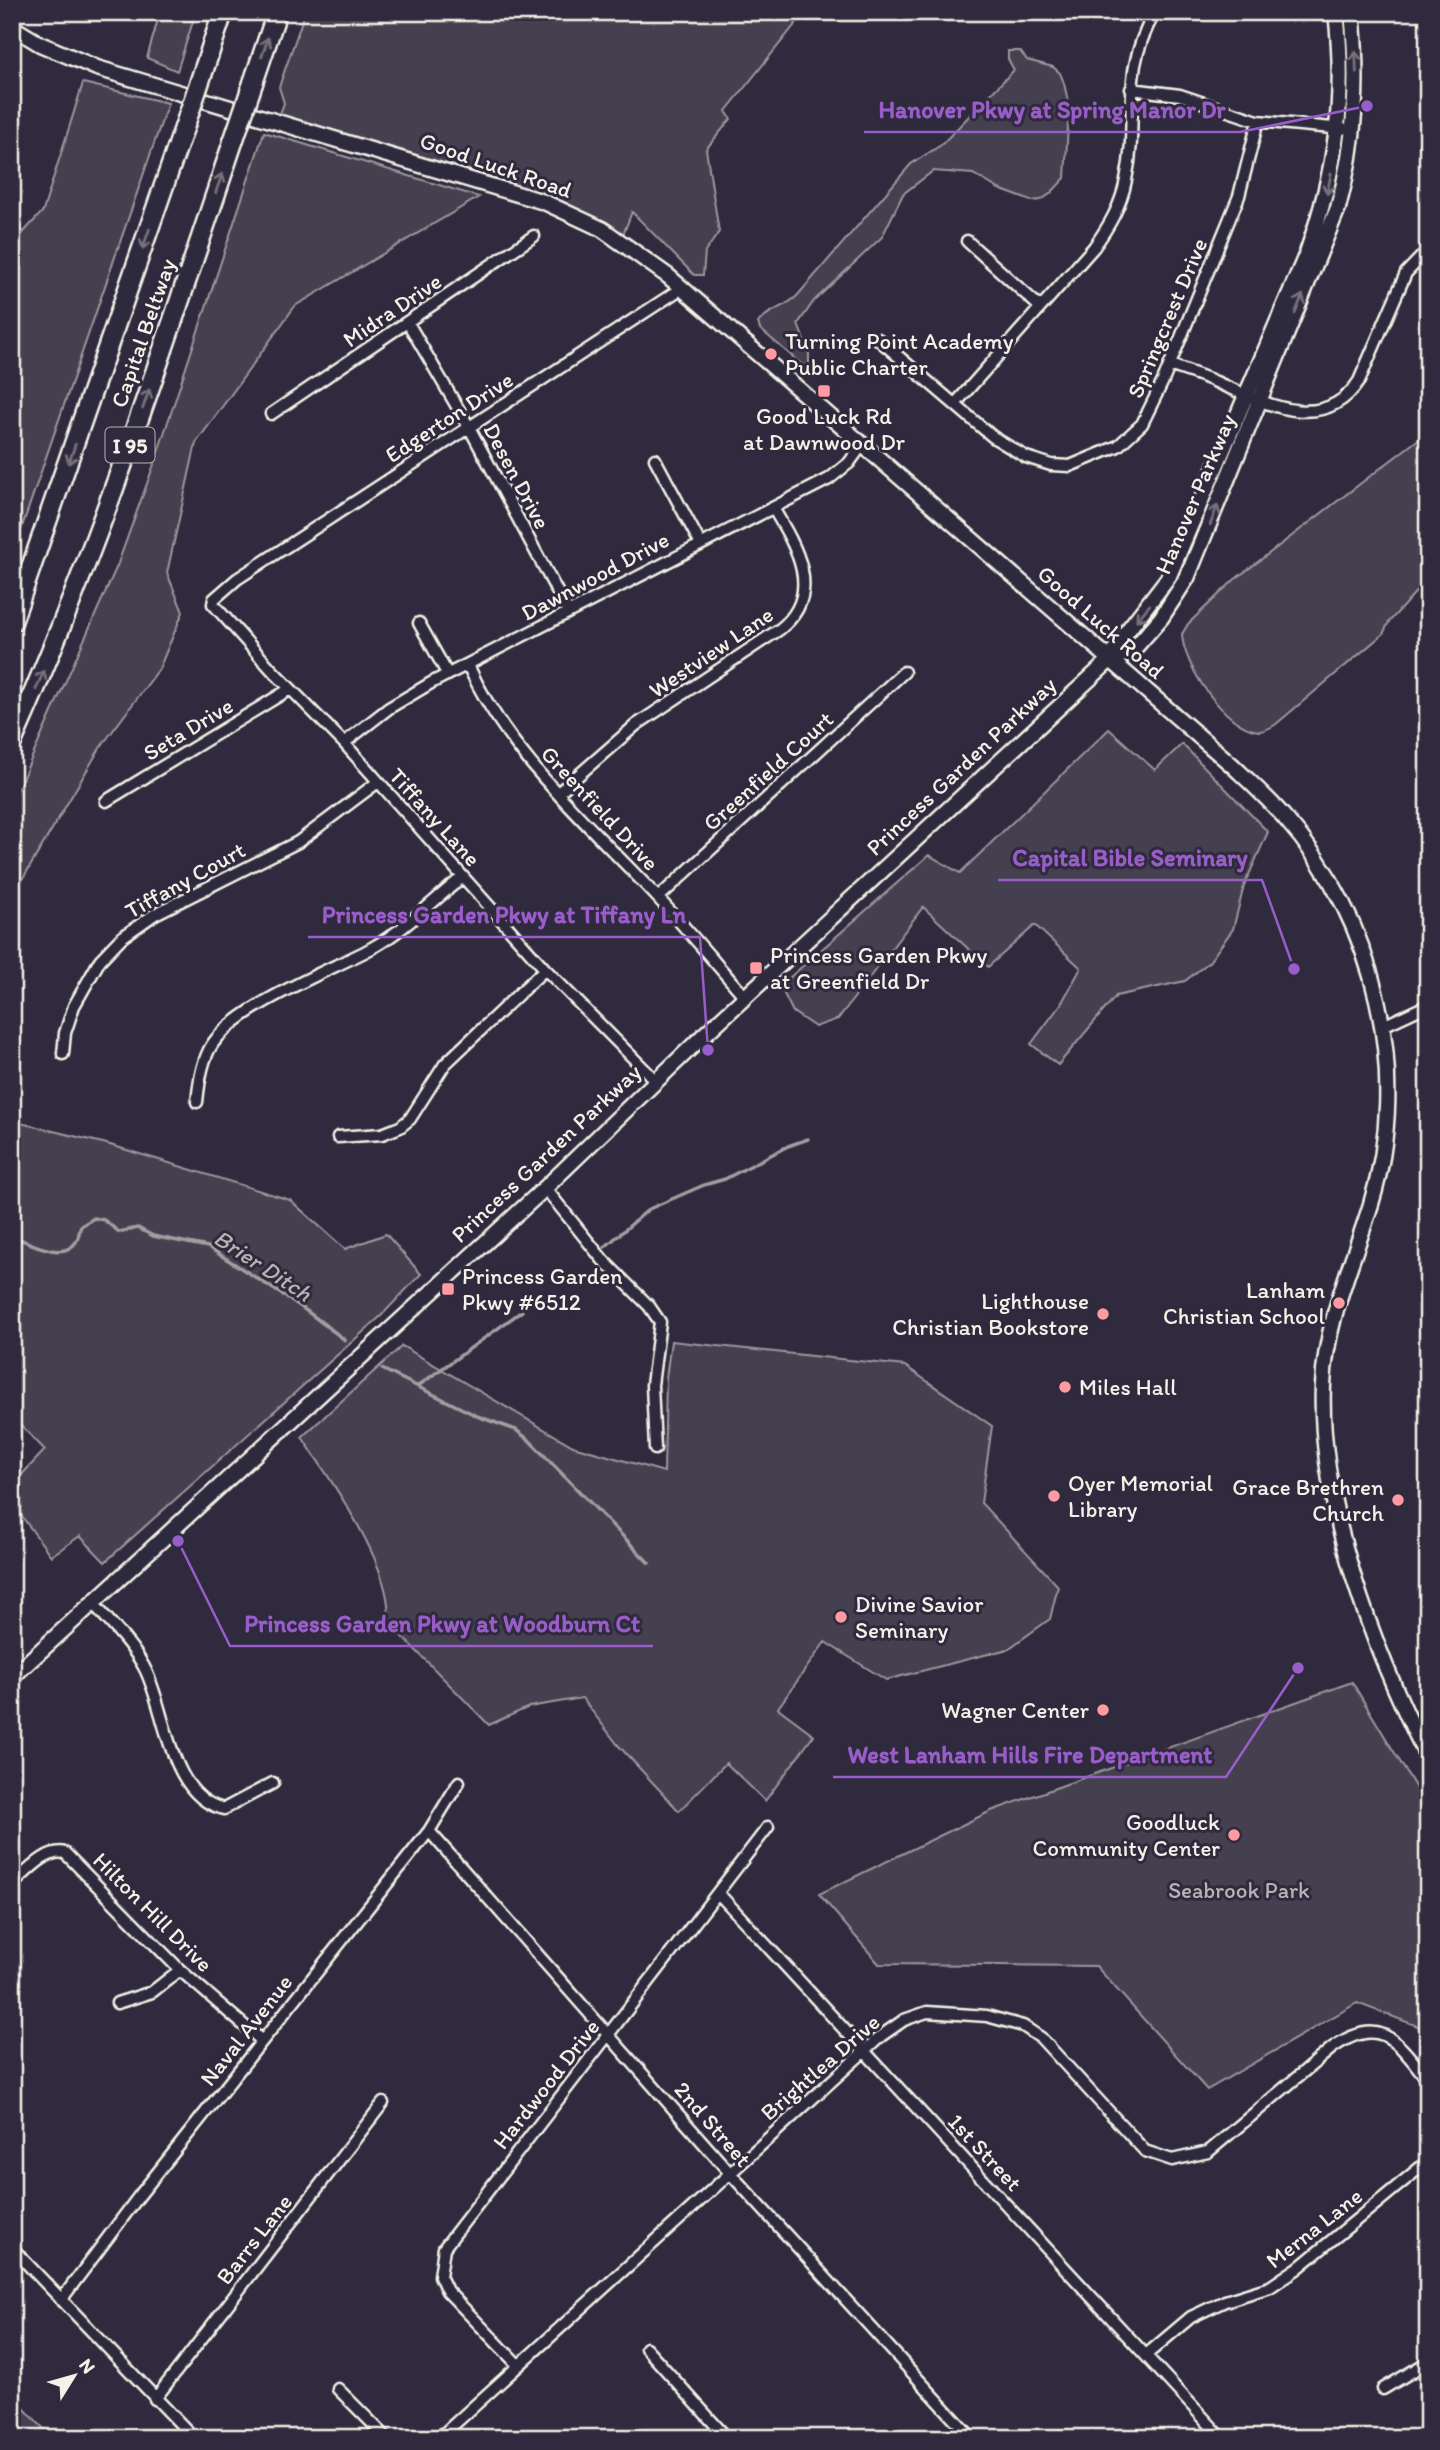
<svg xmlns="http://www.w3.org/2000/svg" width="1440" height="2450" viewBox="0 0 1440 2450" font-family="Itim,sans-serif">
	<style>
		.green { fill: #454050; stroke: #9c989c; stroke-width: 2 }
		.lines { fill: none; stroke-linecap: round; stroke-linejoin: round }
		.stream { stroke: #a19ea0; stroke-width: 3.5 }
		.street-casing { stroke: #f4f1e8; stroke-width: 15 }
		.secondary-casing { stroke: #f4f1e8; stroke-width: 19 }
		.highway-casing { stroke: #f4f1e8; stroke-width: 23 }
		.street { stroke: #2f2a3d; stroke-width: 10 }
		.secondary { stroke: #2f2a3d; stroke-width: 14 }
		.highway { stroke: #2f2a3d; stroke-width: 18 }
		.highway-bridge-casing { stroke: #f4f1e8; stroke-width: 23; stroke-linecap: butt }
		.highway-bridge { stroke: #2f2a3d; stroke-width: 18 }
		.oneway { stroke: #747079 }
		.poi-dot { fill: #ff9aa2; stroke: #2f2a3d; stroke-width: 2.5 }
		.labels { text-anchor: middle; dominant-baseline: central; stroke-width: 6; stroke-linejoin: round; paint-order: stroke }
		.shield { fill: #2f2a3d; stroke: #b9b5b5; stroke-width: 2 }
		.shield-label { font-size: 21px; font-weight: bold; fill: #f4f1e8 }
		.street-label { font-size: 23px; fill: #f4f1e8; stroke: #2f2a3d }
		.poi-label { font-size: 23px; fill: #f4f1e8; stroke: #2f2a3d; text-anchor: start }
		.park-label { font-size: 23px; fill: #b7b3b3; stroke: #2f2a3d }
		.water-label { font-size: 24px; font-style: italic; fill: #b6b2b2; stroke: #2f2a3d }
		.leader { fill: none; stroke: #995dc9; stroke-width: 2.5 }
		.callout-dot { fill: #995dc9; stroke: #2f2a3d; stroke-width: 2.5 }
		.callout-label { font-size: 24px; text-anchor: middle; font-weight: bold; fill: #995dc9; stroke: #2f2a3d; stroke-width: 6; stroke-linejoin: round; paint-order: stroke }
	</style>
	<rect width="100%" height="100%" fill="#2f2a3d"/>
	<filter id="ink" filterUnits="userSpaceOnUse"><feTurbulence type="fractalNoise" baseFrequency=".0143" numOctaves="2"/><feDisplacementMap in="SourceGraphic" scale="14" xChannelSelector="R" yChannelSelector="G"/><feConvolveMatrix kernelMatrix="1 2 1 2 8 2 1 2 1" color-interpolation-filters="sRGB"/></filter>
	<g filter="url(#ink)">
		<path class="green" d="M160,12h36l-19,59 -30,-13z
			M305,12h500l-79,99 5,8 -25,30 13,83 -14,20 -2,23h-9l-62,-63 -12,30 -62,-35 -281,-85 7,-19 -5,-16z
			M1008,51h12l7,9 26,7 7,6 4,10 5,23 -4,72 -15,16 -9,6 -10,1 -32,-12 -26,-15 -40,-3 -30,23 -21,43 -68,64 -16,23 11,30v13l-8,-3 -41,-35 -2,-6c8,-12 28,-16 39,-27l114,-132 30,-19 73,-75 -6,-11z
			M83,83l85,20 -156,453v-311l31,-34z
			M264,132l215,65 -184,109 -99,137 -29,130 16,39 -24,57 -59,79 -88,149v-95l105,-236 36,-99z
			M1428,432v66l-9,7 9,11v62l-39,44 -6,12 -108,91c-5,3 -11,6 -16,6 -34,-3 -76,-66 -77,-97l6,-10 46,-44z
			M1109,729l46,41 27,-26 86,88 -24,54 -11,43 -24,33 -24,19 -69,15 -58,69 -27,-21 30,-40 20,-36 -46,-43 -47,42 -65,-60 -85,112 -23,8 -22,-15 -13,-26 149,-131 31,18z
			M12,1121l95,23 183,56 55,49 41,-15 35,40 -40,42 -276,246 -25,-26 -29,20 -39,-53v-18l33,-35 -33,-34z
			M671,1341l234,25 87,60 -11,77 77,83 -8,33 -42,30 -122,31 -61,-38 -47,66 36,27 -49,66 -39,-38 -47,48 -61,-66 -36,-47 -53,9 -40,18 -101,-103c7,-53 -57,-141 -86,-185l100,-91 171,100 91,26 2,-94z
			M1352,1682l76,126v219l-3,2 -68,-26 -150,87 -111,-124 -217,-2 -60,-70 172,-83z
			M12,2396l41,42h-41z"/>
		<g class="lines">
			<path class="stream" d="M12,1236c16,6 51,26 64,6 3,-4 3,-12 5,-16l13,-8 10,2 15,12 19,-4 15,8 55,11 92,59 45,34
				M605,1247l44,-38 55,-24 21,-6 63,-33 20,-7
				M382,1369l95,47 39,14 13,10 120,123
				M418,1386l104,-75"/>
			<defs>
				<path id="street" d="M1131,89l49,6 78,26 85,8
					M967,241l73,66
					M408,323l61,104 99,185
					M878,339l115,98 33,20 25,8 19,1 48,-20 24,-22 21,-43 76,-185 19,-75
					M1170,365c15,6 31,10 46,17 46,20 107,54 143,-1l47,-108 22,-23
					M956,403l138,-156c15,-21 27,-41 32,-67 14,-65 -8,-103 29,-168
					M271,414l263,-178
					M655,459l45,84
					M419,623l29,52
					M468,665c41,92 122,160 190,233 30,32 59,67 88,100
					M344,743l45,-35 42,-25 398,-204 20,-16 13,-18
					M558,793l78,-68 144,-96c44,-35 17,-81 -7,-121
					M106,801l184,-112
					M658,898l246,-226
					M1383,1026l45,-21
					M63,1054l2,-21 9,-27 26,-46 21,-22 34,-24 143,-72 80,-60
					M656,1081l-111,-112 -201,-226 -72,-73 -59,-66 1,-5 23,-20 445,-291
					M197,1102c2,-18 4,-36 12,-52 20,-41 120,-79 161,-101 35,-19 62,-48 93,-72
					M338,1137l44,-3 18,-7 10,-8 35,-55 100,-95
					M545,1188l58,72 46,46 11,16 -8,63 3,64
					M93,1603c18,21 38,40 51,64 22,40 24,130 80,142l49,-26
					M429,1831l300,341 243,266
					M12,1885c13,-11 34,-37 53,-32l115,117 82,71
					M719,1894l503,544
					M117,2003l35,-11 28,-22
					M12,2248l182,190
					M61,2300l78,-104 290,-365 30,-49
					M646,2348l81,90
					M1146,2355l45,-38 34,-16 45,-14 28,-19 130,-107
					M518,2365l-71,-74 -7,-15 4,-28 324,-421
					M338,2389l49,49
					M1383,2389l45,-27
					M155,2399l228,-296
					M439,2438l442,-402 23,-16 23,-8 60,4 36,10 18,12 104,113 27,9 36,-8 124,-104c49,-35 65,-6 96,32"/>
				<path id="secondary" d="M12,27l28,17 57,24 447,134 58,27 66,47 564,489c18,17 37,34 53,53 91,102 126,255 86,386 -19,61 -45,116 -48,181 -5,119 51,267 105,373
					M1110,660l23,-10 28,-32 26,-40 151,-370c18,-66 21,-128 14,-196
					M12,1677l533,-489 159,-153 406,-375 11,-21 47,-61 139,-325c29,-83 39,-154 29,-241"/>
				<path id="highway" d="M204,69l19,-57
					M253,83l24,-71
					M12,622l172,-494
					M12,742c87,-195 153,-397 221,-600"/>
			</defs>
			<use href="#street" class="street-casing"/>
			<use href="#secondary" class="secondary-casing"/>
			<use href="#highway" class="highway-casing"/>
			<use href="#street" class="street"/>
			<use href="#secondary" class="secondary"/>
			<use href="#highway" class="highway"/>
			<defs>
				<path id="highway-bridge" d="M184,128l20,-59
					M233,142l20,-59"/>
			</defs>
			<use href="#highway-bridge" class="highway-bridge-casing"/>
			<use href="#highway-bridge" class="highway-bridge"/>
		</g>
		<defs><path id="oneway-shaft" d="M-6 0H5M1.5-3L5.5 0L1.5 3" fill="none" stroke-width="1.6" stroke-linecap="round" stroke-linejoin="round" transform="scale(1.75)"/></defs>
		<g class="oneway">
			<use href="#oneway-shaft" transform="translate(265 47) rotate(-71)"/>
			<use href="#oneway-shaft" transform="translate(1356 62) rotate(-92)"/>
			<use href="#oneway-shaft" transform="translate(219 183) rotate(-71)"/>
			<use href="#oneway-shaft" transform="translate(1329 184) rotate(101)"/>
			<use href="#oneway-shaft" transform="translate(146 239) rotate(109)"/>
			<use href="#oneway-shaft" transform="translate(1299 304) rotate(-68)"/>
			<use href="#oneway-shaft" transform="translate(146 399) rotate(-71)"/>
			<use href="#oneway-shaft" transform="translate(72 454) rotate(109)"/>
			<use href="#oneway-shaft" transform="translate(1214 515) rotate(-69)"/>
			<use href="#oneway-shaft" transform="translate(1143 613) rotate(130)"/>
			<use href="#oneway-shaft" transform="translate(40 680) rotate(-67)"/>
		</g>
	</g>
	<g class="poi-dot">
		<circle cx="771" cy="354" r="7"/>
		<rect x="817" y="384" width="14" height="14" rx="3.5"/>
		<rect x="749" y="961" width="14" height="14" rx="3.5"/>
		<rect x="441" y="1282" width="14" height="14" rx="3.5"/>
		<circle cx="1339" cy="1303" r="7"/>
		<circle cx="1103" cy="1314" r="7"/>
		<circle cx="1065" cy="1387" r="7"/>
		<circle cx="1054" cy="1496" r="7"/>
		<circle cx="1398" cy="1500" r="7"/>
		<circle cx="841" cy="1617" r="7"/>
		<circle cx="1103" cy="1710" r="7"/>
		<circle cx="1234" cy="1835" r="7"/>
	</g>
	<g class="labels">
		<rect class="shield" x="105.5" y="427.5" width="49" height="35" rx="5"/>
		<g class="shield-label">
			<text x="130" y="445">I 95</text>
		</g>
		<g class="street-label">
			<text transform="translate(496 165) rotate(19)">Good Luck Road</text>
			<text transform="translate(392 310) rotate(-34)">Midra Drive</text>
			<text transform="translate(1167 318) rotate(-67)">Springcrest Drive</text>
			<text transform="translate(143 333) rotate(-71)">Capital Beltway</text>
			<text transform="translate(449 417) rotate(-33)">Edgerton Drive</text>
			<text transform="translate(517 476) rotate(62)">Desen Drive</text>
			<text transform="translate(1195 494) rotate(-67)">Hanover Parkway</text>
			<text transform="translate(595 576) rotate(-28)">Dawnwood Drive</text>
			<text transform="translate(1101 622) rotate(41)">Good Luck Road</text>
			<text transform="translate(711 652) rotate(-34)">Westview Lane</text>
			<text transform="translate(188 729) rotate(-31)">Seta Drive</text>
			<text transform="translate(961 766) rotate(-43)">Princess Garden Parkway</text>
			<text transform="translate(768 771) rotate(-42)">Greenfield Court</text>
			<text transform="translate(600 808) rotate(47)">Greenfield Drive</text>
			<text transform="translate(435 817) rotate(48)">Tiffany Lane</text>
			<text transform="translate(185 880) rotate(-29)">Tiffany Court</text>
			<text transform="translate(546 1153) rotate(-43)">Princess Garden Parkway</text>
			<text transform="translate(153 1912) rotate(45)">Hilton Hill Drive</text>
			<text transform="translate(246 2030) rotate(-52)">Naval Avenue</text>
			<text transform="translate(820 2067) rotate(-41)">Brightlea Drive</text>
			<text transform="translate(546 2084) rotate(-52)">Hardwood Drive</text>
			<text transform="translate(713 2124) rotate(49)">2nd Street</text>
			<text transform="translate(985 2152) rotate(47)">1st Street</text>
			<text transform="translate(1314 2228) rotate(-38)">Merna Lane</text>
			<text transform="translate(254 2239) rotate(-52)">Barrs Lane</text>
		</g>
		<g class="poi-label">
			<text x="785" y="341">Turning Point Academy<tspan x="785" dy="26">Public Charter</tspan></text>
			<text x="824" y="416" text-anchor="middle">Good Luck Rd<tspan x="824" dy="26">at Dawnwood Dr</tspan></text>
			<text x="770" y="955">Princess Garden Pkwy<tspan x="770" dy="26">at Greenfield Dr</tspan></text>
			<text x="462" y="1276">Princess Garden<tspan x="462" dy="26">Pkwy #6512</tspan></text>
			<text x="1325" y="1290" text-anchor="end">Lanham<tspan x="1325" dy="26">Christian School</tspan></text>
			<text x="1089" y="1301" text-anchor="end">Lighthouse<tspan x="1089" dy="26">Christian Bookstore</tspan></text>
			<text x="1079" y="1387">Miles Hall</text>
			<text x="1068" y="1483">Oyer Memorial<tspan x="1068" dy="26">Library</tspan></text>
			<text x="1384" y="1487" text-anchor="end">Grace Brethren<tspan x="1384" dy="26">Church</tspan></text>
			<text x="855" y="1604">Divine Savior<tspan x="855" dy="26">Seminary</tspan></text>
			<text x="1089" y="1710" text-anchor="end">Wagner Center</text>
			<text x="1220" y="1822" text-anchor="end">Goodluck<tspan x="1220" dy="26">Community Center</tspan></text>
		</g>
		<g class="park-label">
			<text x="1239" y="1890">Seabrook Park</text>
		</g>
		<g class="water-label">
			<text transform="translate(263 1265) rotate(33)">Brier Ditch</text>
		</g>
	</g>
	<path class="leader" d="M1367 106L1240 132H864M1294 969L1262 880H998M708 1050L700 937H308M178 1541L230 1646H653M1298 1668L1226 1777H833"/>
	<g class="callout-dot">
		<circle cx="1367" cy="106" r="7"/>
		<circle cx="1294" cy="969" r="7"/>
		<circle cx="708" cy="1050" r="7"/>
		<circle cx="178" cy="1541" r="7"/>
		<circle cx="1298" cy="1668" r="7"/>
	</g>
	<g class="callout-label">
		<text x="1052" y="118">Hanover Pkwy at Spring Manor Dr</text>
		<text x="1130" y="866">Capital Bible Seminary</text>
		<text x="504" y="923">Princess Garden Pkwy at Tiffany Ln</text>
		<text x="442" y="1632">Princess Garden Pkwy at Woodburn Ct</text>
		<text x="1030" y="1763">West Lanham Hills Fire Department</text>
	</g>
	<rect width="1440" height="2450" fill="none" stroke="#2f2a3d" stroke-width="42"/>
	<rect x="21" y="21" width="1398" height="2408" fill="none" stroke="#f4f1e8" stroke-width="2.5" filter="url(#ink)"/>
	<g transform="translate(74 2376) rotate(53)" stroke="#2f2a3d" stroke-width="5" paint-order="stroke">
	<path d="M0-5L12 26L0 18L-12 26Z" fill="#f4f1e8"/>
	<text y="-10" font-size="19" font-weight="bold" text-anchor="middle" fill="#f4f1e8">N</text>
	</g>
</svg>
